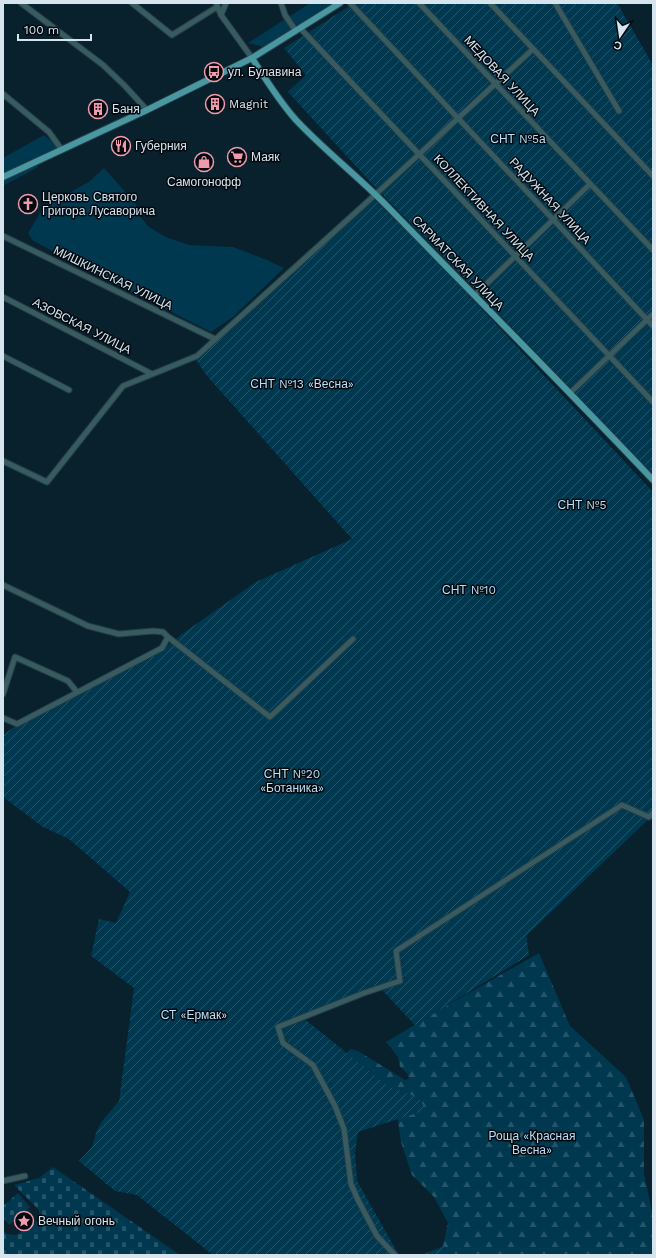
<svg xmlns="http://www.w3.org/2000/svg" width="656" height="1258" viewBox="0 0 656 1258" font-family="'Work Sans',sans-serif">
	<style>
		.grass { fill: #003850 }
		.forest { fill: url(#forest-firs) }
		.cemetery { fill: url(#cemetery-stones) }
		.garden { fill: url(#garden-furrows) }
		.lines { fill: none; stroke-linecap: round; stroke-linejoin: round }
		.minor-casing { stroke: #253c48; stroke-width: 7 }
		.major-casing { stroke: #253c48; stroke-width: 8 }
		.minor { stroke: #375b5f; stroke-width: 5 }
		.major { stroke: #4897a1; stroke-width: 6 }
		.labels { text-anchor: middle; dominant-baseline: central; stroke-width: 3; stroke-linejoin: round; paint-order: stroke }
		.poi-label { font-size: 12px; fill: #d6e4ed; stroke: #02090f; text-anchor: start }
		.street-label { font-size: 12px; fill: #d6e4ed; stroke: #02090f }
		.park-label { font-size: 12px; fill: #badff5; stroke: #02090f }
	</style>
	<defs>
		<pattern id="forest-firs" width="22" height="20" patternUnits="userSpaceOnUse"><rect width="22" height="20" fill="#003850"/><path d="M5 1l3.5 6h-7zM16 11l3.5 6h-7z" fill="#24556a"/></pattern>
		<pattern id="cemetery-stones" width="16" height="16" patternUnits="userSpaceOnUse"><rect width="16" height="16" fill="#003850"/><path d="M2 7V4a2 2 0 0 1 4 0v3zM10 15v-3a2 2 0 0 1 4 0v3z" fill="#24556a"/></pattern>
		<pattern id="garden-furrows" width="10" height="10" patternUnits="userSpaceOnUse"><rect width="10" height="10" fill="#003850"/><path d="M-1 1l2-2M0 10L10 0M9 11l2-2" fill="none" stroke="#24556a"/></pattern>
	</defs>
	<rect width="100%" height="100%" fill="#08212d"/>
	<path class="grass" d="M310,3h23l-69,44 -16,-4z
		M44,135l12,10 1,5 -54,24v-16z
		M36,164l2,3 -35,19v-6z
		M104,168l32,36 2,10 11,13 17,10 23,8 44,2 34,13 17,8 -51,49 -22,15 -148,-75 -31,-17 -4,-7 16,-26 46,-26z"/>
	<path class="forest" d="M539,953l31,73 56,51 18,43v53l9,44v38h-206l-4,-9 5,-23 -14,-26 -22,-22 -11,-33 -4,-28 -52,-55 3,-8 3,-2 7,2 47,29 4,-1 -2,-6 -7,-6 -2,-10 -12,-15 62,-37z"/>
	<path class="cemetery" d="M53,1167l127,88h-177v-25l4,4 9,1 23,-14v-11l-25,-25 25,-7z
		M18,1193l12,14 -21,18 -6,-8v-11z"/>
	<path class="garden" d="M354,3h263l36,62v410l-174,-182 -104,-106 -87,-95 18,-17 -22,-27z
		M372,197l65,64 216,231v323l-127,121 3,19 -114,70 -38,-40 -75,32 86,69 31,12 7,12 -68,22 -3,21 2,28 42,74h-186l-76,-60 -22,-4 -36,-30 13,-14 5,-17 5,-9 17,-20 15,-113 -43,-32 8,-37 17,4 14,-31 -61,-53 -26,-12 -40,-30v-62l18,-13 114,-62 19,-4 28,-22 74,-52 96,-43 -145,-163 -13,-19z
		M443,1246l4,9h-25z"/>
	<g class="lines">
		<defs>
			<path id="minor" d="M21,3l82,62 21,20 23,25
				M132,3l40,32 45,-28
				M216,3l5,12 31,43
				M281,3l4,12 11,16
				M350,3l303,323
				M419,3l234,247
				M490,3l163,173
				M555,3l64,108
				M221,15l5,-12
				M300,28l353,374
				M3,94l46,38 13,18
				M3,236l212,103
				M475,295l115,-111
				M3,297l149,77
				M3,356l66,34
				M570,393l83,-79
				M3,461l44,21 76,-96 74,-30 179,-162 157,-145
				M3,585l85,41 31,8 34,-3 10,1 5,5 102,80 83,-78
				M3,694l12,-37 53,24 9,11
				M3,718l14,6 145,-76 6,-11
				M3,1181l22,-5
				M395,1255l-18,-19 -19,-36 -7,-16 -7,-55 -9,-23 -22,-41 -30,-22 -5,-16 86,-34 36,-12 -4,-30 226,-146 27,12 4,-4"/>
			<path id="major" d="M252,58c14,22 27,43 44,62 29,31 63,57 92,87 89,91 178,181 265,273
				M3,177l144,-67 105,-52 88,-55"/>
		</defs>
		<use href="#minor" class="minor-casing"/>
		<use href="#major" class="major-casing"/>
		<use href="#minor" class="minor"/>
		<use href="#major" class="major"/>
	</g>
	<defs>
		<symbol id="bus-ring" viewBox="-11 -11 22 22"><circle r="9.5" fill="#02090f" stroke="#f29aad" stroke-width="1.5"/><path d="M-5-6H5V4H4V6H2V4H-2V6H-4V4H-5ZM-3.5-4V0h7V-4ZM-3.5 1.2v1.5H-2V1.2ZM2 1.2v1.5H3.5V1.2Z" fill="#f29aad"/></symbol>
		<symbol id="building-ring" viewBox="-11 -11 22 22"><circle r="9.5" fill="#02090f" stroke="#f29aad" stroke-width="1.5"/><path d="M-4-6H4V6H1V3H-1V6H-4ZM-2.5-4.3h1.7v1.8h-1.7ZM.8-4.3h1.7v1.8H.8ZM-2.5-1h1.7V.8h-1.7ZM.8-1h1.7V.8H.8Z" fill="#f29aad"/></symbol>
		<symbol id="restaurant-ring" viewBox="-11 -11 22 22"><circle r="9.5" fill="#02090f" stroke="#f29aad" stroke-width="1.5"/><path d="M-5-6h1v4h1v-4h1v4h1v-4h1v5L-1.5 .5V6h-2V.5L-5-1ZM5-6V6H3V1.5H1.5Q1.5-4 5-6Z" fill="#f29aad"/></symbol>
		<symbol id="supermarket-ring" viewBox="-11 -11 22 22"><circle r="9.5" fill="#02090f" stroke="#f29aad" stroke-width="1.5"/><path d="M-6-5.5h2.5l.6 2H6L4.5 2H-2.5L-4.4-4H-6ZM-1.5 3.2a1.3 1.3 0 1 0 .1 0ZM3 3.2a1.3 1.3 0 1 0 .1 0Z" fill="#f29aad"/></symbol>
		<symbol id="shop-ring" viewBox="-11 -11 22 22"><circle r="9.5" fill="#02090f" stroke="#f29aad" stroke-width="1.5"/><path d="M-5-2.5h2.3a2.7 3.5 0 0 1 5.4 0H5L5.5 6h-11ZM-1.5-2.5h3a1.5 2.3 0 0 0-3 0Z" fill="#f29aad"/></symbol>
		<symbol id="church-ring" viewBox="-11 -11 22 22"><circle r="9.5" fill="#02090f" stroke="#f29aad" stroke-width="1.5"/><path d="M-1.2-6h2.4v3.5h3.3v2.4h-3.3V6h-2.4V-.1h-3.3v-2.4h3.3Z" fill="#f29aad"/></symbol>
		<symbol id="sight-ring" viewBox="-11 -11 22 22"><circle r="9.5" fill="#02090f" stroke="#f29aad" stroke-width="1.5"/><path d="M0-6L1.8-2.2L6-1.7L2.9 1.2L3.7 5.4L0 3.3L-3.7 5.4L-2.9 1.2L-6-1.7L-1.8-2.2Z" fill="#f29aad"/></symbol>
	</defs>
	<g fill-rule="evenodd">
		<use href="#bus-ring" x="203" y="61" width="22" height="22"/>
		<use href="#building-ring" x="204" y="93" width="22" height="22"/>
		<use href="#building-ring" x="87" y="98" width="22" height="22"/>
		<use href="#restaurant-ring" x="110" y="135" width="22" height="22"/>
		<use href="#supermarket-ring" x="226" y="146" width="22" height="22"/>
		<use href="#shop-ring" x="193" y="151" width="22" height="22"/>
		<use href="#church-ring" x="17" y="193" width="22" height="22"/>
		<use href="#sight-ring" x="13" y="1210" width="22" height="22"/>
	</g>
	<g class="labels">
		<g class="poi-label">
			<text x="228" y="72">ул. Булавина</text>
			<text x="229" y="104">Magnit</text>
			<text x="112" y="109">Баня</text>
			<text x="135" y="146">Губерния</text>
			<text x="251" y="157">Маяк</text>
			<text x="204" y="182" text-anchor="middle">Самогонофф</text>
			<text x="42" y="197">Церковь Святого<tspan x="42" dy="14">Григора Лусаворича</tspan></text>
			<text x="38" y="1221">Вечный огонь</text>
		</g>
		<g class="street-label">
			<text transform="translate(502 76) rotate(47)">МЕДОВАЯ УЛИЦА</text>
			<text transform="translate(550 201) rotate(47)">РАДУЖНАЯ УЛИЦА</text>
			<text transform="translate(484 208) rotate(47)">КОЛЛЕКТИВНАЯ УЛИЦА</text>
			<text transform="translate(458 263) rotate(46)">САРМАТСКАЯ УЛИЦА</text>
			<text transform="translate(113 278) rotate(26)">МИШКИНСКАЯ УЛИЦА</text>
			<text transform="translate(82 326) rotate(27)">АЗОВСКАЯ УЛИЦА</text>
		</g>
		<g class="park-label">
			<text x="518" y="139">СНТ №5а</text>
			<text x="302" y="384">СНТ №13 «Весна»</text>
			<text x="582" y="505">СНТ №5</text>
			<text x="469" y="590">СНТ №10</text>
			<text x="292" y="774">СНТ №20<tspan x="292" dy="14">«Ботаника»</tspan></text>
			<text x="194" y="1015">СТ «Ермак»</text>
			<text x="532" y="1136">Роща «Красная<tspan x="532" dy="14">Весна»</tspan></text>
		</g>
	</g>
	<rect width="656" height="1258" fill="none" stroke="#d6e4ed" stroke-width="8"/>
	<g transform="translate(620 36) rotate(193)" stroke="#02090f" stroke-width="3" paint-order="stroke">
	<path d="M0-3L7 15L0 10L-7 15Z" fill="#d6e4ed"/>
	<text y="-6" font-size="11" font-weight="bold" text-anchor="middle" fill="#d6e4ed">С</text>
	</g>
	<path d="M18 34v6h73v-6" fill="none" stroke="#d6e4ed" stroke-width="2"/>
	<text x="24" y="34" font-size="12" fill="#d6e4ed" stroke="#02090f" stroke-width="3" paint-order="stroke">100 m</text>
</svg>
